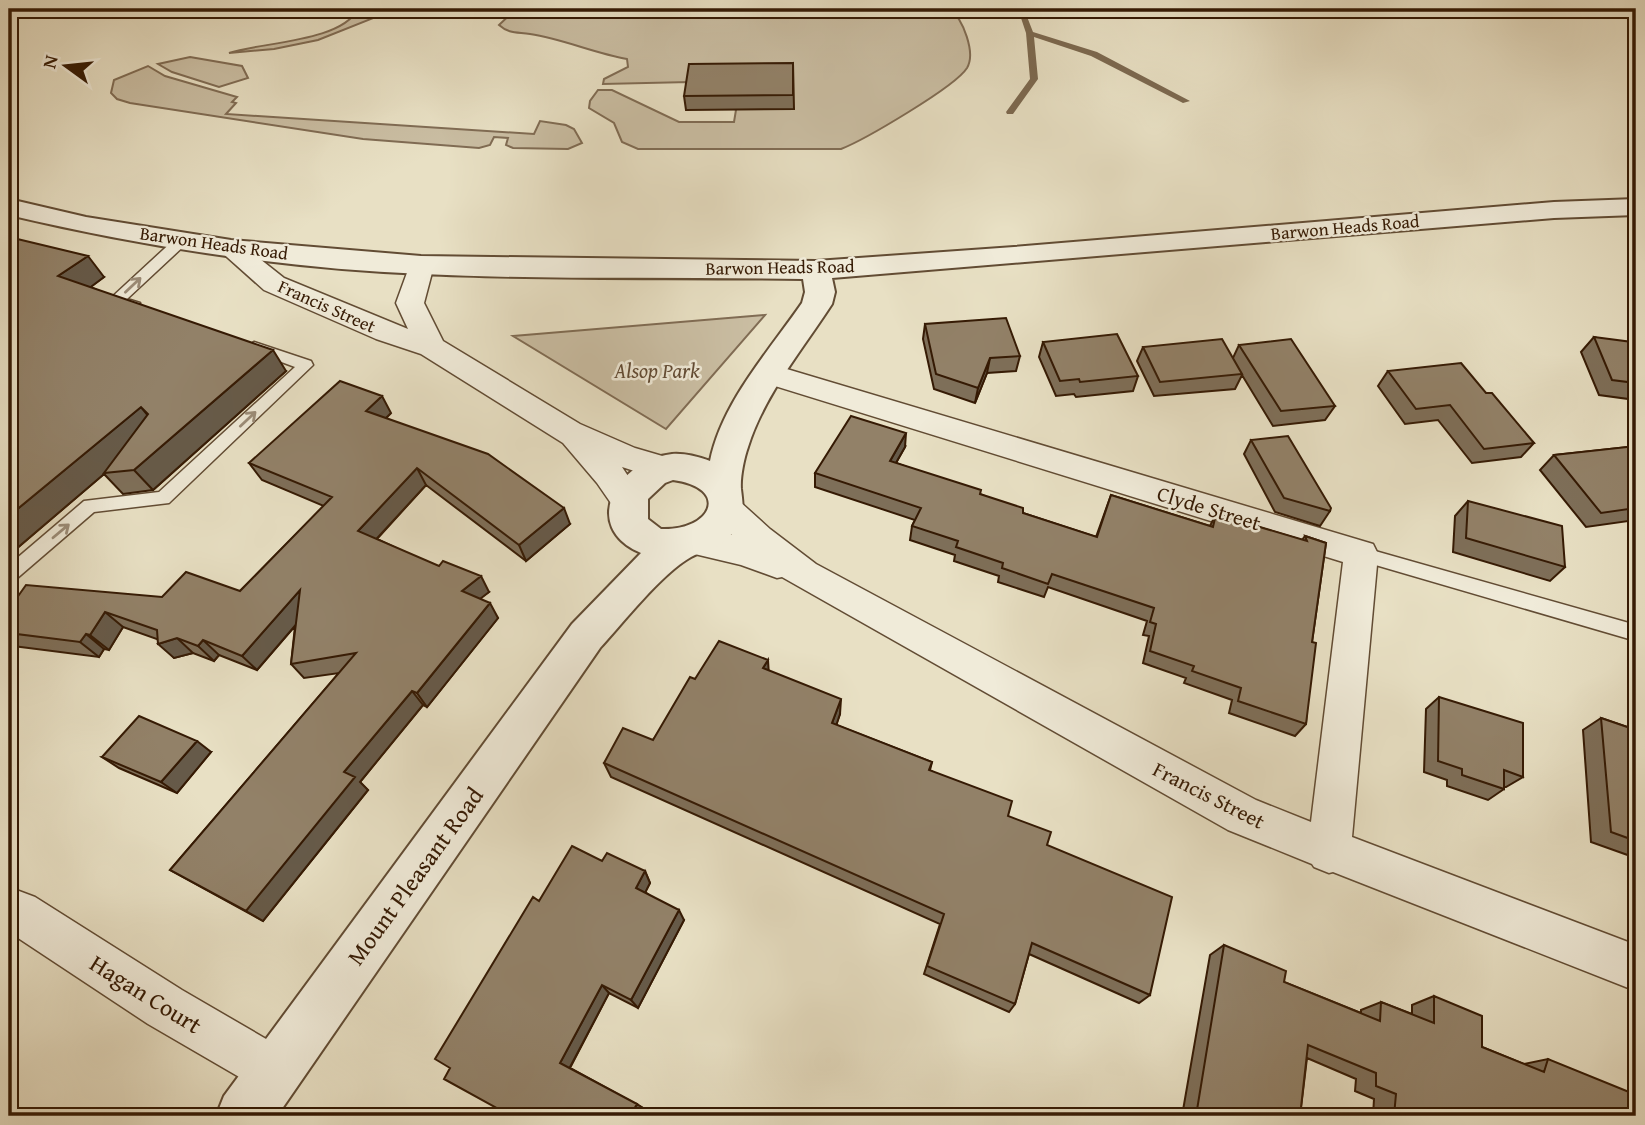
<svg xmlns="http://www.w3.org/2000/svg" width="1645" height="1125" viewBox="0 0 1645 1125" font-family="'Gentium Book Plus',serif">
	<style>
		.green { fill: #cabea3; stroke: #806c54; stroke-width: 2 }
		.lines { fill: none; stroke-linecap: round; stroke-linejoin: round }
		.stream { fill: #7c6950; fill-rule: evenodd }
		.service-casing { stroke: #624c34; stroke-width: 3 }
		.minor-casing { stroke: #624c34; stroke-width: 3 }
		.tertiary-casing { stroke: #624c34; stroke-width: 4 }
		.service { fill: #f0ebd9; fill-rule: evenodd }
		.minor { fill: #f0ebd9; fill-rule: evenodd }
		.tertiary { fill: #f0ebd9; fill-rule: evenodd }
		.wall { fill: #7e6f59; stroke: #351a04; stroke-width: 2 }
		.shaded-wall { fill: #665a49; stroke: #351a04; stroke-width: 2 }
		.building { fill: #928168; stroke: #351a04; stroke-width: 2 }
		.oneway { stroke: #9c8d79 }
		.labels { text-anchor: middle; dominant-baseline: central; stroke-width: 5; stroke-linejoin: round; paint-order: stroke }
		.far-street-label { font-size: 18px; fill: #351a04; stroke: #f0ebd9 }
		.park-label { font-size: 21px; font-style: italic; fill: #624b34; stroke: #f0ebd9 }
		.street-label { font-size: 21px; fill: #351a04; stroke: #f0ebd9 }
		.near-street-label { font-size: 24px; fill: #351a04; stroke: #f0ebd9 }
	</style>
	<rect width="100%" height="100%" fill="#e8e0c4"/>
	<filter id="stains"><feTurbulence type="fractalNoise" baseFrequency=".00286" numOctaves="4"/><feColorMatrix values="0 0 0 0 .2 0 0 0 0 .09 0 0 0 0 .02 0 0 0 .5 -.17"/></filter>
	<radialGradient id="worn" r=".72"><stop offset=".6" stop-color="#630" stop-opacity="0"/><stop offset="1" stop-color="#630" stop-opacity=".3"/></radialGradient>
	<path class="green" d="M358,9h30l-7,6 -63,25 -44,9 -45,4c33,-11 112,-11 129,-44z
		M516,9h434c13,10 26,44 17,59 -12,19 -103,72 -126,81h-203l-16,-7 -8,-19 -25,-15 1,-7 8,-11h14l67,32h55l2,-12 -46,-28 -87,2 1,-5 24,-12 -1,-8c-33,-6 -64,-20 -97,-25 -13,-2 -21,0 -31,-9z
		M190,57l52,9 6,12 -29,9 -47,-15 -14,-8z
		M148,66l17,10 72,21 -5,5 4,1 -10,11 308,20 6,-13 26,4 8,4 8,14 -14,6 -55,-1 -7,-3 2,-7 -14,-1 -4,8 -11,3 -116,-9 -233,-36 -13,-4 -6,-6 3,-13z
		M765,315l-99,114 -153,-93z"/>
	<g class="lines">
		<path class="stream" d="M1018,9h6l9,23 64,20 93,49 -7,2 -92,-47 -57,-19 4,42 -25,35h-6l-1,-2 24,-33 -4,-46z"/>
		<defs>
			<path id="service" d="M181,237l5,1v6l-59,55 13,4v6l-5,2 -23,-8v-6l64,-59z
				M254,342l57,19 2,4 -144,138 -75,9 -79,68 -6,2v-17l75,-64 75,-9 136,-125 -46,-17 -2,-3z
				M1361,547l275,78v16l-281,-82 -3,-5 3,-5z"/>
			<path id="minor" d="M231,241l9,2 44,35 124,51 -12,-26 16,-44 9,-2 9,2 4,6 -10,38 19,38 137,83 55,24 41,12 5,9 -5,9 -11,3 -43,-14 22,33 -5,9 -12,4 -12,-4 -18,-26 -34,-40 -142,-89 -45,-15 -112,-49 -46,-41 4,-6z
				M770,364l603,180 5,10 -26,283 284,108v46l-303,-119 -4,1 -15,-6 -2,-3 -84,-34 -446,-253 -5,1 -36,-13 -59,-14 -5,-10 5,-10 12,-4 38,8 -18,-17 -5,-9 5,-9 12,-4 12,4 32,29 46,35 440,236 55,22 32,-260 -584,-181 -4,-7 4,-7z
				M19,891l16,6 147,93 110,64 8,17 -8,17 -17,8 -17,-8 -110,-64 -139,-92v-37z"/>
			<path id="tertiary" d="M9,199l77,18 145,23 190,16 395,5 198,-14 540,-45 82,-3v16l-82,3 -722,60 3,14 -3,12c-29,45 -68,91 -84,143 -4,11 -8,31 -7,42 2,17 4,25 -6,40 -13,21 -25,18 -44,28 -29,16 -68,66 -91,91l-323,468h-61l8,-20 348,-472 69,-71c-62,-26 -24,-93 31,-99 12,-1 27,3 38,7 12,-59 59,-110 92,-158l3,-11 -2,-13c-127,-2 -255,1 -381,-5 -139,-6 -278,-27 -413,-59zM673,480c58,8 39,51 -12,49l-13,-10v-20l17,-16z"/>
		</defs>
		<use href="#service" class="service-casing"/>
		<use href="#minor" class="minor-casing"/>
		<use href="#tertiary" class="tertiary-casing"/>
		<use href="#service" class="service"/>
		<use href="#minor" class="minor"/>
		<use href="#tertiary" class="tertiary"/>
	</g>
	<path class="wall" d="M793,63l1,46 -108,1 -2,-14z
		M9,237l95,40 -14,10 196,84 -133,119 -30,4 -19,-20 -95,81z
		M925,324l95,32 -4,15 -29,2 -12,30 -41,-14 -11,-50z
		M1594,337l42,14v49l-37,-5 -18,-43z
		M1043,342l95,34 -5,15 -57,6 -2,-3 -18,2 -17,-39z
		M1239,345l96,61 -10,14 -52,6 -31,-51 -7,14 -81,7 -17,-35 6,-14 90,11z
		M1388,371l98,22 48,50 -13,14 -49,6 -34,-43 -33,4 -27,-38z
		M391,413l-5,5 184,106 -44,37 -100,-76 -49,54 112,53 -9,6 18,20 -71,89 -4,-2 -63,77 8,8 -105,131 -93,-51 169,-197 -35,5 -13,-14 4,-38 -38,44 -38,-15 -5,6 -21,-8 -19,5 -17,-19 -34,-12 -14,23 -5,-1 -5,8 -86,-11 -4,-2v-35l231,-18 84,-85 -62,-26 -13,-17z
		M1251,440l79,71 -10,15 -45,-14 -31,-58z
		M1636,446v74l-50,7 -46,-57 14,-15z
		M905,447l-9,16 84,31 43,19 73,24 15,-42 99,31 6,-12 86,26 3,-4 21,7 -14,99 -6,82 -11,12 -66,-23 3,-13 -48,-17 2,-5 -43,-15 6,-27 -6,-1 4,-14 -99,-34 -4,10 -46,-15 1,-6 -45,-15 1,-6 -45,-15 2,-14 3,-6 -100,-33v-14z
		M1468,501l97,66 -15,14 -97,-29 2,-36z
		M769,671l71,43 -4,11 96,37 -2,8 78,46 39,29 103,150 -11,8 -110,-49 -14,50 -6,8 -85,-38 16,-50 -329,-147 -7,-14 49,-23 42,-61z
		M1439,697l84,80 -17,10h-2v2l-16,11 -41,-14v-6l-23,-8 2,-63z
		M1601,718l35,12v128l-45,-16 -8,-112z
		M211,752l-34,41 -58,-25 -17,-11z
		M602,861l43,10 5,12 -5,9 39,28 -46,88 -29,-15 -39,75 73,40 -132,8 28,-215z
		M1224,945l60,37 77,31v-3l20,-8 31,12v-9l22,-9 48,51 42,17 24,-5 87,57h-262l1,-17 -19,-8 1,-12 -49,-21 -7,58h-118l28,-161z"/>
	<path class="shaded-wall" d="M88,256l16,21 -28,21 -18,-22z
		M273,350l13,21 -133,119 -19,-20z
		M990,358l-3,15 -12,30 3,-15z
		M382,396l9,17 -15,15 -10,-17z
		M141,407l17,21 -149,127v-39z
		M906,433l-1,14 -16,28 1,-14z
		M417,468l9,17 -57,62 -11,-16z
		M564,508l6,16 -44,37 -7,-16z
		M481,576l8,16 -18,14 -9,-15z
		M300,590l12,16 -55,64 -15,-14z
		M490,603l8,15 -71,89 -10,-14z
		M105,612l18,15 -14,23 -19,-15z
		M86,634l18,15 -5,8 -19,-15z
		M177,638l16,15 -19,5 -16,-14z
		M203,640l16,15 -5,6 -16,-15z
		M768,660l1,16 -6,-8z
		M412,691l11,14 -63,77 8,8 -105,131 -17,-10 98,-139z
		M841,699l-1,15 -8,24v-15z
		M197,741l14,11 -34,41 -16,-11z
		M645,871l5,12 -8,16 -6,-11z
		M679,910l5,10 -46,88 -7,-8z
		M602,985l7,8 -40,76 -9,-6z
		M637,1104l6,4 -4,8h-9z"/>
	<path class="building" d="M793,63v32l-109,1 5,-32z
		M9,237l79,19 -30,20 215,74 -139,120 -30,3 44,-59 -7,-7 -132,109z
		M1006,318l14,38 -30,2 -12,30 -42,-14 -11,-50z
		M1117,334l21,42 -58,6 -1,-3 -19,2 -17,-39z
		M1594,337l38,5 4,9v32l-24,-3z
		M1222,339l20,35 -82,8 -17,-35z
		M1291,339l44,67 -54,5 -42,-66z
		M1461,363l25,30h6l42,50 -50,6 -34,-44 -34,4 -28,-38z
		M340,381l42,15 -16,15 122,43 76,54 -45,37 -102,-77 -59,63 81,35 4,-5 38,15 -19,15 28,12 -73,90 -5,-2 -68,81 11,5 -109,134 -76,-41 186,-217 -65,11 9,-74 -58,66 -39,-16 -5,6 -21,-8 -19,6 -1,-14 -52,-18 -15,23 -4,-1 -6,8 -71,-9v-24l17,-24 136,12 24,-25 54,19 92,-94 -83,-34z
		M851,416l55,17 -16,28 91,29 -1,4 43,14v5l74,24 14,-42 102,32 3,-13 91,27 -2,-5 21,7 -14,99 4,1 -10,81 -68,-23 3,-13 -49,-17 2,-5 -44,-15 6,-27 -6,-2 4,-14 -102,-34 -4,10 -46,-16 1,-5 -47,-16 2,-6 -46,-15 9,-18 -106,-35z
		M1288,436l43,72 -1,3 -46,-13 -33,-58z
		M1636,446v62l-35,5 -47,-58z
		M1468,501l94,25 3,41 -99,-29z
		M719,641l49,19 -5,8 78,31 -9,24 100,39 -3,8 83,31 -4,15 43,16 -4,13 125,52 -22,98 -118,-52 -17,61 -88,-38 17,-52 -340,-151 19,-35 30,12 37,-63 5,2z
		M1439,697l84,26v54l-19,-7v19l-42,-14v-6l-24,-8z
		M139,716l58,25 -36,41 -59,-25z
		M1601,718l35,12v111l-25,-9z
		M572,846l30,15 5,-8 38,18 -9,17 43,22 -48,90 -29,-15 -42,78 77,41 -7,12h-119l-67,-37 6,-11 -15,-9 98,-162 6,4z
		M1224,945l62,26 -2,11 96,39 1,-19 53,21v-27l48,20v31l62,25 4,-13 86,35 1,22h-241l2,-22 -20,-8v-13l-68,-28 -8,71h-104z"/>
	<defs><path id="oneway-shaft" d="M-6 0H5M1.5-3L5.5 0L1.5 3" fill="none" stroke-width="1.6" stroke-linecap="round" stroke-linejoin="round" transform="scale(1.75)"/></defs>
	<g class="oneway">
		<use href="#oneway-shaft" transform="translate(133 285) rotate(-43)"/>
		<use href="#oneway-shaft" transform="translate(248 419) rotate(-43)"/>
		<use href="#oneway-shaft" transform="translate(61 531) rotate(-40)"/>
	</g>
	<g class="labels">
		<g class="far-street-label">
			<text transform="translate(1345 227) rotate(-5)">Barwon Heads Road</text>
			<text transform="translate(214 243) rotate(8)">Barwon Heads Road</text>
			<text transform="translate(780 267) rotate(-1)">Barwon Heads Road</text>
			<text transform="translate(327 306) rotate(24)">Francis Street</text>
		</g>
		<g class="park-label">
			<text x="657" y="370">Alsop Park</text>
		</g>
		<g class="street-label">
			<text transform="translate(1209 508) rotate(17)">Clyde Street</text>
			<text transform="translate(1209 795) rotate(27)">Francis Street</text>
		</g>
		<g class="near-street-label">
			<text transform="translate(415 876) rotate(-54)">Mount Pleasant Road</text>
			<text transform="translate(146 994) rotate(32)">Hagan Court</text>
		</g>
	</g>
	<rect width="1645" height="1125" fill="none" stroke="#e8e0c4" stroke-width="35"/>
	<rect x="10" y="10" width="1624" height="1104" fill="none" stroke="#351a04" stroke-width="3.5"/>
	<rect x="18" y="18" width="1610" height="1090" fill="none" stroke="#351a04" stroke-width="2"/>
	<g transform="translate(66 66) rotate(285)" stroke="#f0ebd9" stroke-width="5" paint-order="stroke">
	<path d="M0-5L12 26L0 18L-12 26Z" fill="#351a04"/>
	<text y="-10" font-size="19" font-weight="bold" text-anchor="middle" fill="#351a04">N</text>
	</g>
	<rect width="100%" height="100%" filter="url(#stains)"/>
	<rect width="100%" height="100%" fill="url(#worn)"/>
</svg>
